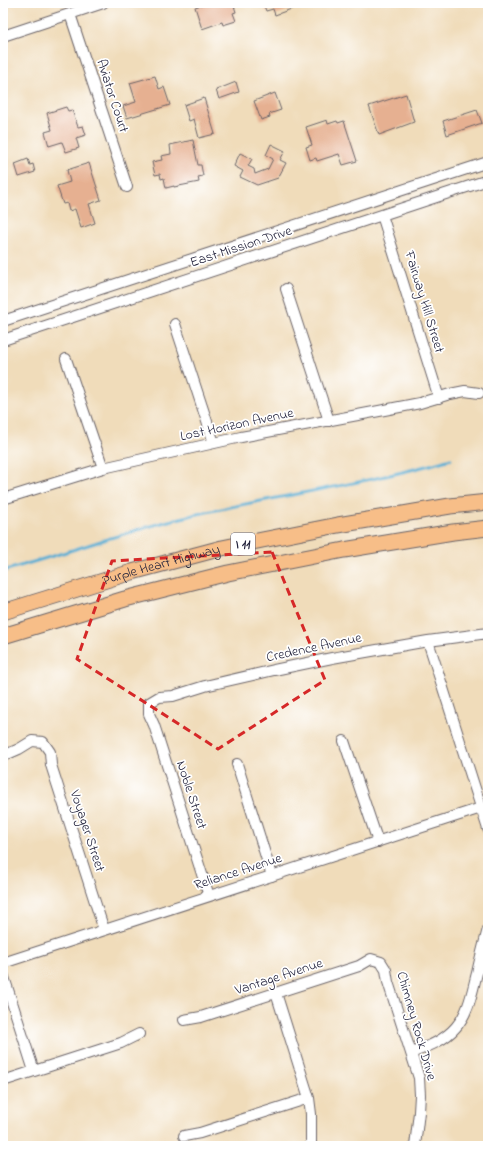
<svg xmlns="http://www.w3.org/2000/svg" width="491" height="1149" viewBox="0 0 491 1149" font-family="'Indie Flower',sans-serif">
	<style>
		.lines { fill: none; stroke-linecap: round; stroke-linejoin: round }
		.stream { stroke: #57aed4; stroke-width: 3 }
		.building { fill: #e6b091 }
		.minor-casing { stroke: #6a6367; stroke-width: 12 }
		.highway-casing { stroke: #6a6367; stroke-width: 17 }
		.minor { stroke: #fff; stroke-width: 10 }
		.highway { stroke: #f7be88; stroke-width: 15 }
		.marked { fill: none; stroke: #d62828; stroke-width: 3; stroke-dasharray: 8 5; stroke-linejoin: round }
		.labels { text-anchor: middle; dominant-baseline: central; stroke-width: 3.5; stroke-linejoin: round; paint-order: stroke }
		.shield { fill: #fff; stroke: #646476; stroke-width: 1 }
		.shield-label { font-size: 13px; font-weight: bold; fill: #22223b }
		.street-label { font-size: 14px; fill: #22223b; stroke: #fff }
	</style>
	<rect width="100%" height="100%" fill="#fff"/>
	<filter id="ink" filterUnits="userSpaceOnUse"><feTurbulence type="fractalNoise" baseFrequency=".025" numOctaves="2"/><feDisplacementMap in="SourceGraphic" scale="8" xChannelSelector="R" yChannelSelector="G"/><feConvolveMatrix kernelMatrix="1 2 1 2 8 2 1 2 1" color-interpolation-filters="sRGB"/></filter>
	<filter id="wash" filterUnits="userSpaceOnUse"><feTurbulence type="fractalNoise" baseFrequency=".012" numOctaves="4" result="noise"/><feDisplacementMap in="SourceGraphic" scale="16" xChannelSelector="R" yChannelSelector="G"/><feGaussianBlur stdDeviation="0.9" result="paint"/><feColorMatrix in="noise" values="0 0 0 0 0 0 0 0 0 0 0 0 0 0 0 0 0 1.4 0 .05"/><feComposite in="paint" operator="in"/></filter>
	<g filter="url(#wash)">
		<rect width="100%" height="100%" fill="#f0dcba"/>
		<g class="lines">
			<path class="stream" d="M3,571c34,-10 67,-20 101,-31 27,-8 54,-17 81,-23 89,-21 179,-32 266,-58"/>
		</g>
		<g id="blocks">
			<path class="building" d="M208,3h25l3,9 -3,1 3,8 -13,4 -1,-3 -20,7 -7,-22z
				M263,3h42v1l-30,11 -2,-6 -7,2z
				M155,76l4,13 5,-2 6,18 -43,13 -4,-12 13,-4 -6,-19z
				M236,82l3,10 -20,7 -3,-9z
				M275,93l6,17 -12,4 1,3 -9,3 -7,-19z
				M406,94l8,28 -35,13 -10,-29z
				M204,98l11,36 -16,4 -5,-19 -5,2 -5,-16z
				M66,107l2,4 4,-1 6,17 5,-1 3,9 -10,3 3,10 -13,4 -4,-10 -13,4 -4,-14 7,-2 -5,-17z
				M477,110l5,13 -35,12 -4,-14z
				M327,120l1,4 9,-3 1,2 6,-2 13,40 -14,4 -4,-11 -22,7 -1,-3 -6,2 -4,-13 6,-2 -6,-18z
				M193,140l5,25h3l2,11 -5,1 1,5 -25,5v-1l-8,2 -2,-10 -3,1 -1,-5 -5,1 -3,-13 10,-2 -1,-4 10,-2 -1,-9z
				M271,144l14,7 -5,9 6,3 -8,15 -21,7 -17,-8 3,-6 -9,-5 6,-13 12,6 -4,7 6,3 1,5 13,-5 5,-10 -7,-4z
				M28,159l2,6 3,-1 2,8 -16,5 -4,-13z
				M89,163l12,37 -12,4 6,19 -14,5 -6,-19 -6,2 -2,-8 -4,1 -6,-18 13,-4 -3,-12z"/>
		</g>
	</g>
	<g filter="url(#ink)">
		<use href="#blocks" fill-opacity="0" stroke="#6a6367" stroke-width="1"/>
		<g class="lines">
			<defs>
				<path id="minor" d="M70,14l57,173
					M3,36l100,-33
					M382,215l57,183
					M286,289l43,132
					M3,321l485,-159
					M175,324l39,119
					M3,340l485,-160
					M66,359l37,109
					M3,499l100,-31 138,-31 138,-26 41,-8 30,-9 15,-3 14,2
					M428,641l60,188
					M344,741l34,101
					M3,756l16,-7 13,-8 11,1 7,10 1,13 53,165
					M237,764l35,112
					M209,896l-55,-171 -5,-11v-11l10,-6 14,-1 32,-10 69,-16 58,-12 96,-17 60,-8
					M3,963l478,-155
					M3,974l31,97
					M276,993l33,105 2,16v32
					M184,1020l17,-3 158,-51 12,-7 10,3 5,8 2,12 31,96 1,17 -1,17 -4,34
					M411,1053c16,-6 33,-12 45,-26 13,-15 16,-35 21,-54 3,-14 7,-29 11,-44
					M3,1081l118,-38 18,-9
					M184,1136l16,-3 109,-35"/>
				<g id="highway">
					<path id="s1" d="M3,612l129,-40 90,-24 116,-23 112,-19 38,-4"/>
					<path d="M3,636l122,-37 103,-26 116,-23 109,-18 35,-4"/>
				</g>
			</defs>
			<use href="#minor" class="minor-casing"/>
			<use href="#highway" class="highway-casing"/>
			<use href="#minor" class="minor"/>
			<use href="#highway" class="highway"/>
		</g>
	</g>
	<path class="marked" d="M272,552l53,128 -107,69 -141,-90 35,-98z"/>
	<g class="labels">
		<rect class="shield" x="231" y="533" width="24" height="22" rx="3"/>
		<g class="shield-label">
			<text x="243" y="544">I 11</text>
		</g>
		<g class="street-label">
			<text transform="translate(112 96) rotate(72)">Aviator Court</text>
			<text transform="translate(241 247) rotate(-18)">East Mission Drive</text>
			<text transform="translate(424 302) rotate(73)">Fairway Hill Street</text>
			<text transform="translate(237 425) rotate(-12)">Lost Horizon Avenue</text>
			<text stroke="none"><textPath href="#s1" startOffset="165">Purple Heart Highway</textPath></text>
			<text transform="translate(314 648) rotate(-12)">Credence Avenue</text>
			<text transform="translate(191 795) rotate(72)">Noble Street</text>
			<text transform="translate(87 831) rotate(72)">Voyager Street</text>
			<text transform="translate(238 872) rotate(-18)">Reliance Avenue</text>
			<text transform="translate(279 977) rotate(-18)">Vantage Avenue</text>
			<text transform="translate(416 1026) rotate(74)">Chimney Rock Drive</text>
		</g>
	</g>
	<rect width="491" height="1149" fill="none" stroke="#fff" stroke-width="16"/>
</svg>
